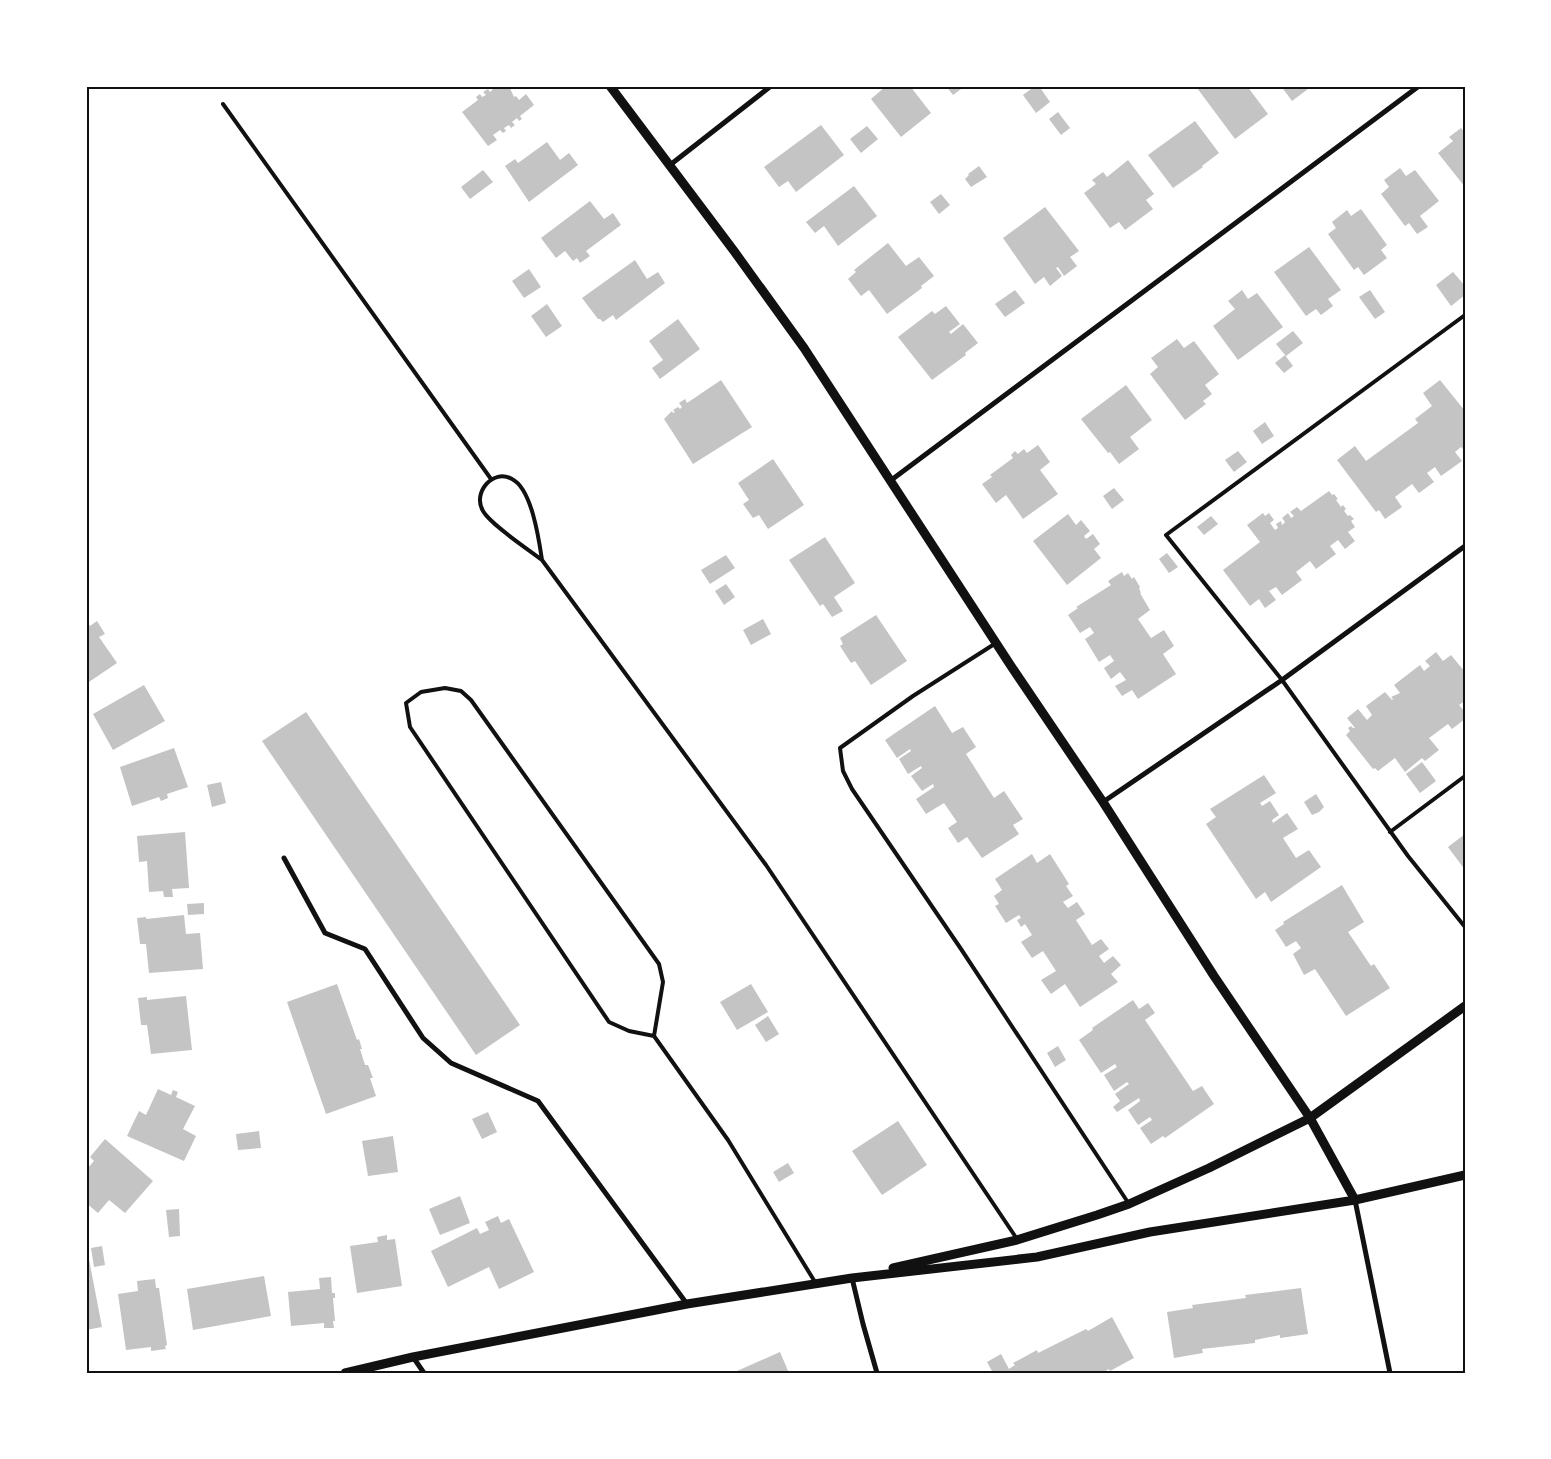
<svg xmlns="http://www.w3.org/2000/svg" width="1551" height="1459" viewBox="0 0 1551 1459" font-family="Mulish,sans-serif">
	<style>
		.building { fill: #c4c4c4 }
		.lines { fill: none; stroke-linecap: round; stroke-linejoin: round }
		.service { stroke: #111; stroke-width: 4 }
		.minor { stroke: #111; stroke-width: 5 }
		.tertiary { stroke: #111; stroke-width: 9 }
		.neatline { fill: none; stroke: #111; stroke-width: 2 }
	</style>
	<rect width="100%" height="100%" fill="#fff"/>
	<path class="building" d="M491,86h18l5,11 2,-1 3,4 7,-6 8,11 -14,11 2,3 -3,2 -2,-3 -5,4 3,3 -4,3 -2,-3 -5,3 2,3 -3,2 -3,-3 -7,5 4,5 -9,6 -26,-34 16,-12 -2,-3 4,-3 2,3 4,-2 -3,-3 5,-3 2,3 3,-3z
		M886,86h24l21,27 -30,24 -30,-38z
		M946,86h19l-12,9z
		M1035,86h4l11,16 -14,11 -13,-18z
		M1199,86h48l21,28 -33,25 -38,-51z
		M1281,86h31l-20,15z
		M1058,112l12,16 -9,7 -12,-16z
		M1195,121l24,32 -17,13 1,1 -30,21 -25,-33z
		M821,125l23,30 -48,37 -8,-11 -9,6 -15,-20z
		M867,126l11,13 -17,14 -11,-14z
		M1461,128l4,5v54l-27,-34 15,-12 -4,-4z
		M547,142l13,18 9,-7 9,12 -49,37 -24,-36 10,-7 3,4z
		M1128,160l26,34 -8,6 7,9 -28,21 -6,-8 -9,6 -26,-35 12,-9 -4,-4 11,-8 4,5z
		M979,166l8,11 -16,10 -6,-8 4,-4 -1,-1z
		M1400,168l6,8 9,-6 24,31 -19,15 8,11 -11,7 -8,-11 -4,3 -24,-32 8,-7 -5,-7z
		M483,170l10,12 -23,17 -9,-12z
		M854,186l23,30 -39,30 -14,-20 -9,7 -9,-11z
		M941,194l9,11 -11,9 -9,-12z
		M590,201l14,18 9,-6 8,12 -35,26 4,5 -10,7 -3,-5 -4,3 -8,-10 -9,7 -15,-20z
		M1045,207l34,44 -9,6 7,9 -13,10 -6,-9 -2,1 6,8 -12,10 -6,-9 -9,7 -32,-46z
		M1361,209l26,36 -6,5 6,8 -23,17 -6,-8 -4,3 -26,-36 8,-6 -4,-6 15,-12 4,6z
		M888,243l18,23 13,-9 15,19 -13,10 1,2 -35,26 -18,-24 -8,6 -13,-17 8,-7 -2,-2z
		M1309,247l32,43 -13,9 5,7 -12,9 -5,-6 -10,7 -32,-44z
		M635,260l12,19 11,-7 7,11 -49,37 -3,-5 -10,7 -3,-3h-2l-16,-21z
		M529,269l12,18 -17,11 -12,-17z
		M1453,272l12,14v9l-14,11 -15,-21z
		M1015,290l10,13 -20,14 -10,-13z
		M1242,290l6,9 9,-6 26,34 -45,33 -25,-34 22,-17 -7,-8z
		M1370,290l15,22 -10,7 -16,-22z
		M547,304l15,22 -16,11 -15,-21z
		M946,306l14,18 -11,8 2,2 12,-10 15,19 -13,10 1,2 -34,25 -34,-43 34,-26 3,3z
		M678,319l22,30 -40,30 -8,-11 11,-8 -14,-19z
		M1293,331l10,12 -17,13 -10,-12z
		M1177,339l7,9 10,-7 25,33 -14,11 7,9 -9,7 3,3 -21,16 -35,-46 8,-7 -7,-9z
		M1285,355l8,11 -9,7 -9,-10z
		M721,380l31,47 -59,37 -29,-45 8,-8 1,2 2,-1 -2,-2 5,-3 2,2 2,-2 -3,-4 6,-4 2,4z
		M1440,380l25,31v40l-4,-4 -6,5 7,9 -21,15 -6,-9 -8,6 7,9 -15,11 -7,-9 -17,13 7,10 -17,12 -6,-9 -3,2 -39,-52 18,-14 11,15 52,-38 -3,-4 17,-13 -9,-13z
		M1126,385l26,35 -22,17 9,12 -20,15 -9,-12 -2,1 -27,-34z
		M1265,422l9,14 -12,8 -9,-13z
		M1038,445l12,17 -10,8 18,24 -35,25 -17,-24 -10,8 -14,-19 10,-7 -2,-2 23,-17 -2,-3 4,-4 3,3 6,-5 3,4z
		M1238,451l9,11 -13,10 -9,-12z
		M773,459l31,46 -36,24 -9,-14 -6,3 -10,-14 6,-4 -11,-17z
		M1114,488l10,12 -12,9 -9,-13z
		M1329,491l3,4 2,-1 4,5 -2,1 5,7 2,-2 3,4 -2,2 4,5 2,-1 4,4 -3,2 4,6 -7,5 7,9 -10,8 -7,-9 -8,6 6,8 -20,15 -6,-8 -14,11 6,8 -20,15 -6,-8 -7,4 7,9 -11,8 -6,-9 -9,7 -27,-36 37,-28 -13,-17 16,-12 2,3 4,-3 5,7 -4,3 5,7 3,-2 -2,-4 5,-3 1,4 3,-3 -3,-4 6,-5 3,5 3,-2 -4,-4 7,-5 4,4z
		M1068,514l8,11 5,-5 9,11 -6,5 2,3 7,-5 7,10 -6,5 7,9 -34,27 -34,-44z
		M1211,516l7,8 -14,11 -7,-8z
		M825,537l30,46 -21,14 9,14 -11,6 -9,-13 -3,2 -31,-46z
		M1167,553l11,14 -9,6 -10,-14z
		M726,555l9,13 -25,16 -9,-14z
		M1122,572l2,4 4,-3 4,6 2,-2 6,10 -1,1 2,5h-1l10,17 -12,9 13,19 13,-8 10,16 -11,8 13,20 -38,25 -6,-9 -10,6 -7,-10 11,-6 -6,-8 -9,7 -7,-11 10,-7 -4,-6 -11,7 -14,-23 9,-6 -4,-6 -10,6 -12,-18 10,-7 -2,-1 35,-22 -3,-4z
		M726,584l9,13 -11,8 -9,-14z
		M876,615l31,46 -36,24 -16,-24 -4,2 -11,-17 3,-2 -3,-6z
		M763,619l8,15 -20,11 -8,-15z
		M86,620l4,6 7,-5 8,13 -6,3 18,26 -31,21z
		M1436,652l7,9 8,-6 14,17v29l-6,4 6,7v7l-13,10 -4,-5 -19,14 10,12 -14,11 -3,-3 -17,14 -10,-14 -17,13 -3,-3 -2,1 -27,-34 4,-4 -2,-3 3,-2 2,2h2l-8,-10 11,-9 9,11 5,-5 -6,-9 19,-14 7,8 1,-1 -2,-2 9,-4 -6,-8 26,-20 4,6 6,-5 -5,-5z
		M144,685l21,36 -52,29 -20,-36z
		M935,706l17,27 11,-6 13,20 -10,7 28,44 10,-7 19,28 -10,6 6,9 -37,24 -15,-21 -9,6 -10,-15 9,-6 -13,-19 -18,11 -10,-15 18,-12 -1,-3 -11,7 -11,-15 11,-8 -1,-2 -13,8 -9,-15 12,-8 -1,-2 -13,9 -12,-18z
		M306,712l214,313 -44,30 -214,-314z
		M174,748l14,39 -21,7 1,4 -7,3 -2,-4 -27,9 -12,-39z
		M1422,762l14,19 -16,12 -14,-19z
		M1264,775l12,18 -16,10 2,3 8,-5 9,14 -7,5 1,3 14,-10 11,16 -15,9 13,20 13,-8 12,17 -50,35 -6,-10 -9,7 -50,-75 10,-7 -6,-8z
		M221,782l5,21 -14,4 -5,-22z
		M1316,794l8,13 -5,5 -7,3 -8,-13z
		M185,832l4,56 -17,1 1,8h-9l-1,-6 -14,1 -2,-31 -8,1 -2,-26z
		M1465,834v36l-17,-23z
		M1032,854l5,9 13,-9 19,30 -3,2 7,10 -10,6 5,6 9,-6 8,12 -9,6 16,25 9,-6 8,10 -10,7 5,7 9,-7 8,9 -10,9 7,8 -38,25 -15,-23 -14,10 -10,-14 15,-9 -13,-20 -11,7 -11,-16 11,-7 -7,-11 -4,3 -4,-7 4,-2 -2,-3 -13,8 -11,-17 4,-2 -5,-8 8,-6 -7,-11z
		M1342,885l22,37 -16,10 23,34 3,-2 16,24 -44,28 -31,-47 -11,6 -11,-21 8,-6 -5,-7 -10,6 -11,-17 9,-6 -1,-2z
		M204,903v11l-16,1 -1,-11z
		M184,915l2,19 14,-1 3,36 -54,4 -3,-29h-6l-3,-26 9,-1v2z
		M337,984l20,56 2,-1 3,10h-2l5,16h3l5,13h-3l6,18 -50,18 -39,-112z
		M751,984l17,28 -31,18 -17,-28z
		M186,996l6,54 -41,4 -4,-29h-6l-3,-27 9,-1v3z
		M1133,1000l6,9 9,-6 7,10 -10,7 48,71 9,-5 12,18 -49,34 -2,-2 -12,8 -11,-16 12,-8 -2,-3 -12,8 -10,-15 12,-9 -1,-3 -22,14 -4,-5 7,-6 -5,-7 14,-10 -2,-2 -13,9 -10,-16 13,-8 -2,-3 -14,9 -22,-33 14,-10 -1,-2z
		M768,1016l11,18 -13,8 -11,-17z
		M1058,1046l8,14 -11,7 -8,-14z
		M158,1089l13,6 2,-5 5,2 -2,5 19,9 -12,23 13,7 -12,25 -57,-25 12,-25 7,4z
		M488,1112l9,20 -15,7 -10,-20z
		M898,1121l29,44 -45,30 -30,-44z
		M259,1131l2,17 -23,2 -2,-16z
		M393,1136l5,36 -30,4 -6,-35z
		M105,1139l48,42 -28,32 -16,-13 -11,13 -12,-10v-33l8,-9 -4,-4z
		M788,1163l6,10 -15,9 -6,-10z
		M460,1196l10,27 -30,12 -11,-26z
		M179,1209l1,27 -11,1 -3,-27z
		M498,1216l3,7 8,-4 25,53 -35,17 -10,-22 -41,20 -17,-36 46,-23 3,6 9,-4 -4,-8z
		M387,1235v5l8,-1 7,47 -45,7 -7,-47 28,-4 -1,-5z
		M102,1246l3,19 -11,2 -3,-19z
		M86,1254h2l14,73 -16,3z
		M264,1276l7,40 -78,14 -6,-41z
		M331,1277l1,16h3v5h-2l2,23h-2l1,7h-10v-5l-33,3 -3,-34 32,-3 -1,-11z
		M155,1279l1,9h3l8,57 -2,1 1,3 -15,2v-4l-25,3 -8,-56 20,-3 -1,-10z
		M1301,1288l7,46 -28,4v-3l-25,5v3l-53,6 1,4 -29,5 -7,-46 26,-4 -1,-3 54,-7 -1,-3z
		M1112,1317l22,41 -24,13 -1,-2 -7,4h-109l-6,-11 14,-8 8,15 6,-4 -2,-2 24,-13 1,3 48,-24 2,2z
		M780,1352l9,21h-51l-1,-2z"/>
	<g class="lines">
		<path class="service" d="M223,104l268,375
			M1465,315l-299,220 116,145 126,176 57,71
			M542,560c-3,-20 -10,-71 -30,-81 -19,-11 -40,14 -29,32 8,14 45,38 59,49l224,305 251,374
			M996,643l-83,53 -73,52 3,23 9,18 109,160 168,255
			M445,688l16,3 10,9 188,264 4,18 -9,54 -25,-5 -20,-9 -199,-295 -4,-24 15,-11z
			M1390,832l75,-56
			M654,1036l74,104 87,142"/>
		<path class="minor" d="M670,165l101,-79
			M890,481l529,-395
			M1103,802l179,-122 183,-134
			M284,858l41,75 40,16 58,89 28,25 87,38 149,203
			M1355,1200l35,173
			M852,1278l11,46 14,49
			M413,1357l11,16"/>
		<path class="tertiary" d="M610,86l124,165 70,97 207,318 92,136 111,174 96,142 45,82
			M893,1268l124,-28 80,-25 32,-11 80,-36 101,-50 155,-112
			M345,1373l68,-16 274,-53 165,-26 185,-21 113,-25 205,-32 110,-25"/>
	</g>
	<rect width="1551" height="1459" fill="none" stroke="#ffffff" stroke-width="175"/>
	<rect x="88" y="88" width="1376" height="1284" class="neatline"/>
</svg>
